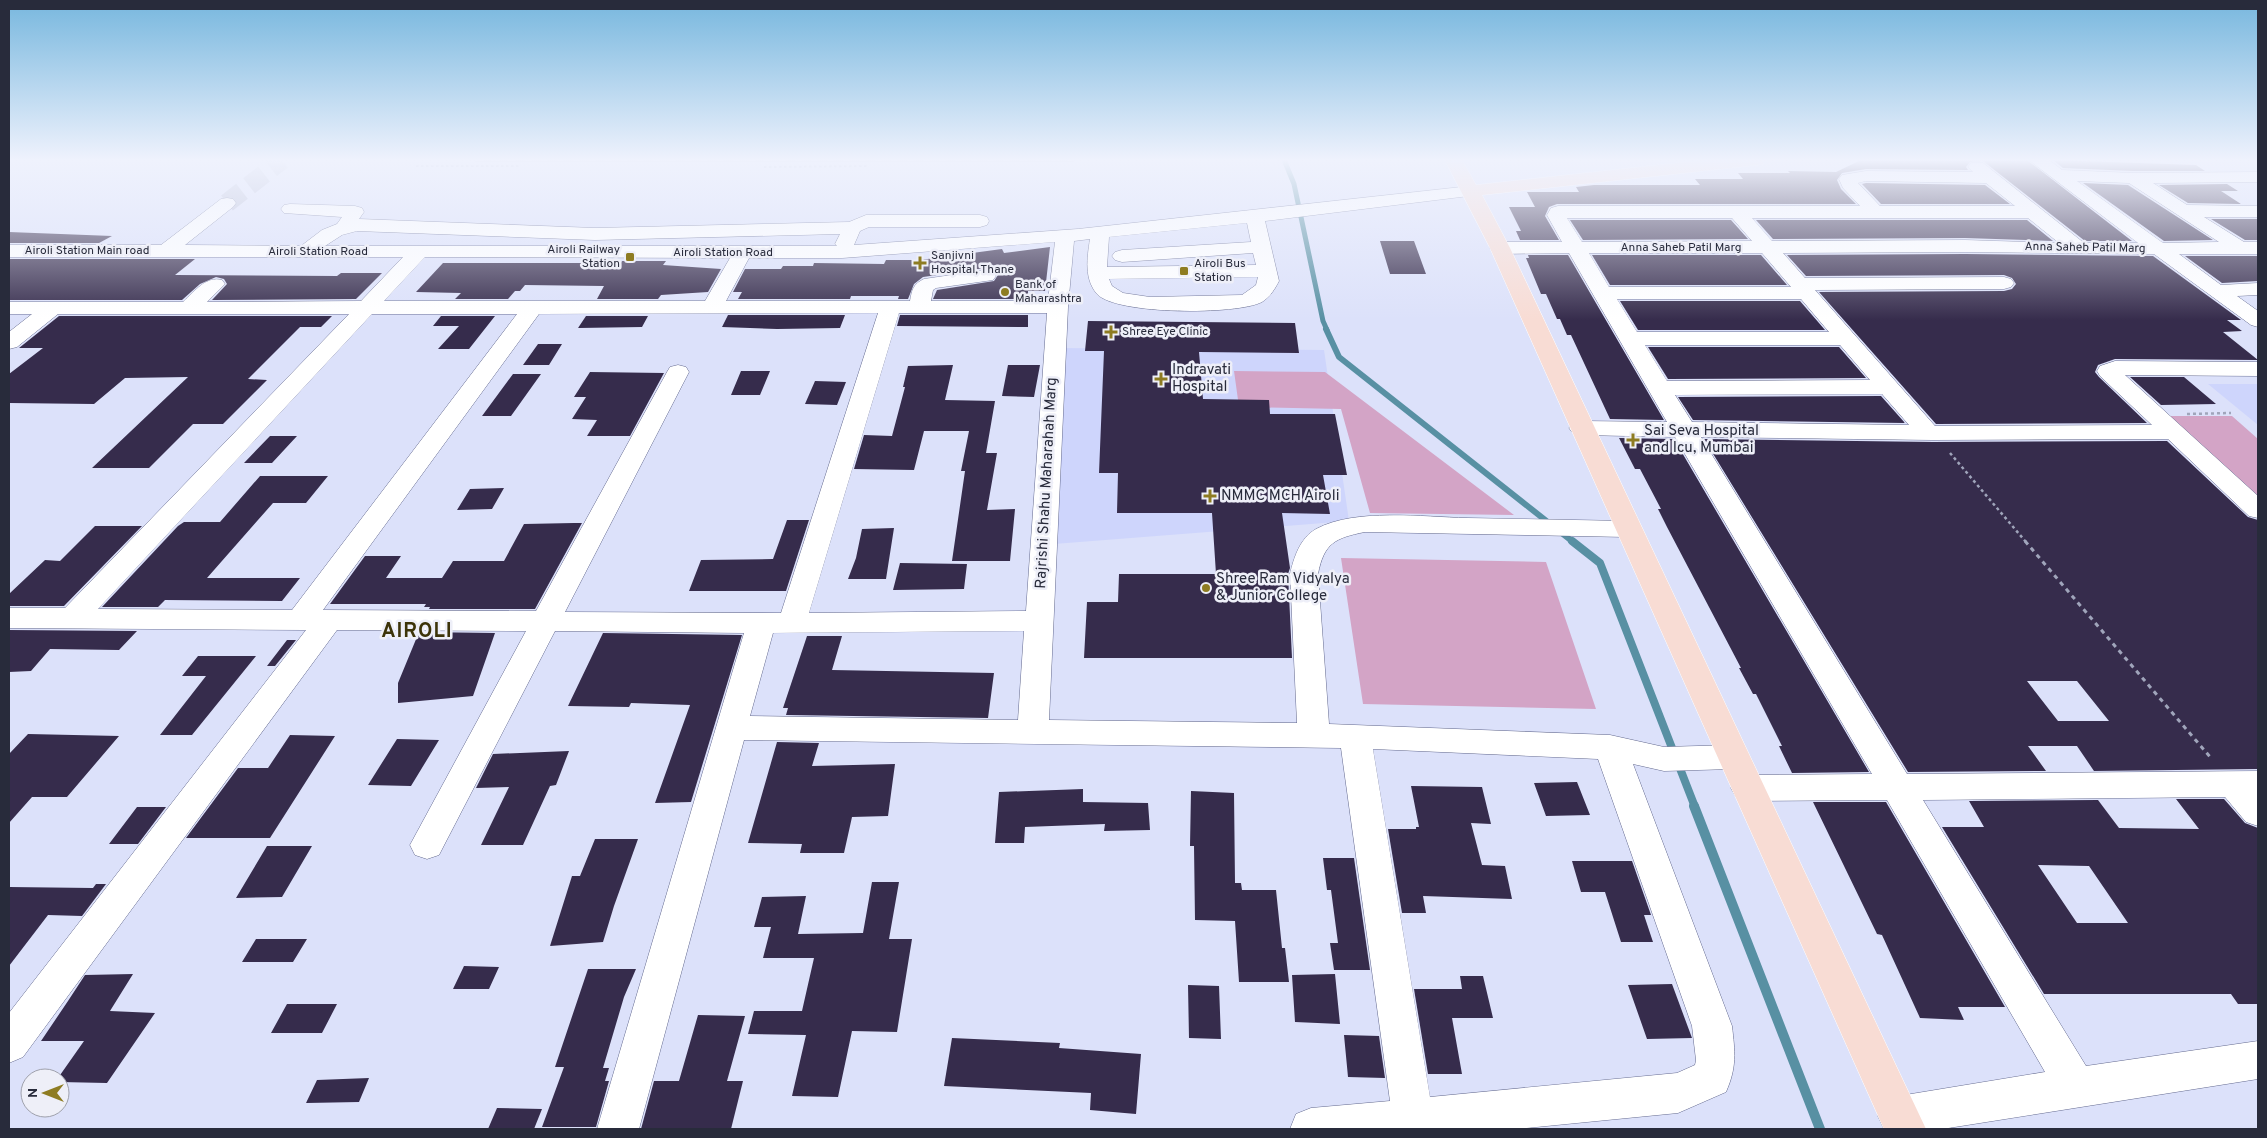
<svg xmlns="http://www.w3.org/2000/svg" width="2267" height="1138" viewBox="0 0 2267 1138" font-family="Overpass,sans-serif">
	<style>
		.built { fill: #ced5fc }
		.green { fill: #d3a4c6 }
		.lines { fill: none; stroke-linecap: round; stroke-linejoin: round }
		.stream-far3 { stroke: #5890a3; stroke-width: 5 }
		.stream-far2 { stroke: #5890a3; stroke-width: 6 }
		.stream-far1 { stroke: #5890a3; stroke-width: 8 }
		.stream { stroke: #5890a3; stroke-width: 10 }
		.building { fill: #362c4c; fill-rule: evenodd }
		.minor-tunnel { stroke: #b8bdd4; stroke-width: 19; stroke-dasharray: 19 9; stroke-linecap: butt }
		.minor-casing { stroke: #646a8f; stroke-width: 1 }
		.major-casing { stroke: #fff; stroke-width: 1 }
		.path-far2 { stroke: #a0a5bb; stroke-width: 2; stroke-dasharray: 2.5 2.5; stroke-linecap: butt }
		.path-far1 { stroke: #a0a5bb; stroke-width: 2.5; stroke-dasharray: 3 3; stroke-linecap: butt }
		.path { stroke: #a0a5bb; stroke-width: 3; stroke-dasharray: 4.5 4.5; stroke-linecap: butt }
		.minor { fill: #fff; fill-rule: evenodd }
		.major { fill: #f8dcd4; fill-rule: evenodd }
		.rail-casing { stroke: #72768a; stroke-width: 4 }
		.rail { stroke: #eeeff8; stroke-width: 2.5; stroke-dasharray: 8; stroke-linecap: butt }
		.poi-dot { fill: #8e7c22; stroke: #eeeff8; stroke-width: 2 }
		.labels { text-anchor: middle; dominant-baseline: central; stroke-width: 5; stroke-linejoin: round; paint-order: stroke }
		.far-street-label { font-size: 12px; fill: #282b3b; stroke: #eeeff8 }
		.far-poi-label { font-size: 12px; fill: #282b3b; stroke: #eeeff8; text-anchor: start }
		.poi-label { font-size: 15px; fill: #282b3b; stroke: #eeeff8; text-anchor: start }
		.street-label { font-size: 15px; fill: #282b3b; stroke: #eeeff8 }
		.district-label { font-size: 20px; font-weight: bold; letter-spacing: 1px; fill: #3d3409; stroke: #eeeff8 }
	</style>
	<rect width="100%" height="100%" fill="#dce1fa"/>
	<path class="built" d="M1055,348l269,2 25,171 -295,23z
		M2208,384h50v41z"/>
	<path class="green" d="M1234,371l91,1 189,143 -144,-2 -29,-104 -102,-2z
		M2164,416h68l26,23v62z
		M1341,558l205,4 50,147 -233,-5z"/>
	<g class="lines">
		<path class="stream-far3" d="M1285,162l9,22 29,137 4,9"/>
		<path class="stream-far2" d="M1326,329l13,28 234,185"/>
		<path class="stream-far1" d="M1572,541l28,22 95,244"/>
		<path class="stream" d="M1694,806l126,323"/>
	</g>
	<path class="building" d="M1861,160h166l105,81h-47l-102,-80 -13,1 -4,5 2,3 -102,-1 -24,4 -5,7 4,9 15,15h-299l-8,3 -4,9 14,24h-39l-4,-9h5l-12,-24h26l-8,-15h52l-3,-5 18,-2h106l-5,-6h48l-5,-6h52l-2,-2 48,1z
		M2053,160l143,5 9,6h-72l-70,-3z
		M1866,183l119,2 25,19h-129l-19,-20z
		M2083,183l45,2 85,55 -49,1z
		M2227,184l11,7h-17l20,13 -53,-1 -29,-18z
		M2211,219h47v21h-13z
		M1570,220h161l17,19 -165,1z
		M1756,220h271l26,21 -88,-3 -192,1z
		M9,232l103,4 -13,7h-90z
		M1380,241h34l12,33h-36z
		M1050,247l-5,44h-17v8h-95l4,-9 57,-9 4,-6 -4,-5 -8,-2 -63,9 -9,7 -6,15h-10l1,-3h-48l-1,3h-112l4,-7h-9l12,-23h36l2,-3h30l1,-3 70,1 2,-4h34l82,-11 2,4z
		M1965,254l188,2 88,64h-14l15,11 -19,1 35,28 -143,-1 -17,6 -3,7 4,5 48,46 -211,1 -117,-132 185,-1 8,-2 4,-5 -4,-6 -8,-3 -198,1 -19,-21z
		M1528,255h40l96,165 -54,-1 -39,-84h-4l-7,-16h-3l-11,-25h-5l-15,-36h3z
		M1592,255h169l26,30h-177z
		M2185,256h73v25l-36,2z
		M9,259h186l-20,16 162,1 4,-3h41l-26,26 -144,1 15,-16 -3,-5 -8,-2 -16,7 -18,16h-173z
		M622,261h44l-3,4 58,4 -13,23 -47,3 -3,4h-61l7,-13 -79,-1 -5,6h-5l-7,8h-53l6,-6 -45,-1 27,-29h178z
		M1620,301h180l25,29h-187z
		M728,315h117l-5,13 -63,1 -55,-2z
		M900,315h128v12l-131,-1z
		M59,316h273l-11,11h-21l-52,52 19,1 -44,44h-30l-44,44h-57l96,-91 -63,1 -31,26 -85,-1v-29l34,-26h-24z
		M441,316h54l-26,33h-31l21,-23h-26z
		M586,316h62l-6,11 -64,1z
		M1088,321l207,2 4,30 -100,-1 4,47 66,1 1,14h65l12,61h-24l7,39 -48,-1 8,55 -2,6 4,84h-208l3,-56h31l1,-28h97l-4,-61h-95l1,-40h-19l5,-122h-19z
		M538,344h24l-13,21h-26z
		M1648,347h191l27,31 -198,1z
		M953,365l-8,35 50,1 -9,52h11l-10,57 28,-1 -5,52h-58l13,-90h-4l8,-40h-45l-10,39 -60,-1 10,-34 28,1 13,-49h-2l5,-21z
		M1008,365h32l-6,32 -32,-1z
		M741,371h29l-10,24h-29z
		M590,372l74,1 -34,63h-43l10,-16 -25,-1 14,-22h-12z
		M513,374h28l-30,42h-29z
		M2130,377h54l32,27 -55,1z
		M815,381l31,1 -9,23 -32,-1z
		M1881,396l24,27 -212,-3 -15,-23z
		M270,436h27l-25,27h-28z
		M1619,438l55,1 195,333 -77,1 -13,-27h3l-26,-52h-3l-14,-26h2l-74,-141 -9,-18h3l-21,-40h-5z
		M1704,439l229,3 234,-1 81,76 10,3v249l-164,2 -17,-25h-49l18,25 -138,1zM2027,681h50l32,40h-51z
		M260,476h68l-22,27h-33l-66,75h93l-18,23 -117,-1 -7,7h-56l76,-81 6,-4h36z
		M504,488l-12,21 -35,1 13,-21z
		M787,520h22l-23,71h-97l12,-31 72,-1z
		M574,523h8l-47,86h-106l1,-2h-6l2,-3h-96l35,-48h36l-15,22h56l11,-17h51l20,-37z
		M95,526h47l-78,80h-55v-12l36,-34 15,1z
		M894,528l-8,51h-38l8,-21 6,-29z
		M900,563l67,1 -3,25 -71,1z
		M9,630l128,1 -18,19 -69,-1 -19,22 -22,1z
		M419,632l76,1 -22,63 -75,7v-20z
		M603,633l139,2 -51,167 -36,1 35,-98 -59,-2 -2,4 -61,-1z
		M807,636h35l-10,34 162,3 -6,45 -202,-3 2,-7h-5z
		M287,640h9l-21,26h-8z
		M198,656h58l-64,79h-32l46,-59h-24z
		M28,734l91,2 -52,61h-35l-23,26v-69z
		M290,735l45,1 -65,102h-84l52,-70h30z
		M397,739l42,1 -28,46 -43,-1z
		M777,742l42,1 -7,23 83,-2 -7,52 -36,1 -8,36h-44l2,-9 -54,-1z
		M569,751l-13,34 -6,1 -27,59h-42l28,-58 -33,1 17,-34z
		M1577,782l13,33 -44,1 -12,-33z
		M1411,786l71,1 9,37 -20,-1 11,42 23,1 7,33 -89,-3 3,17h-24l-14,-84h28v-2h3z
		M1083,789v13l65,1 2,27 -46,1 1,-7 -80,3 -1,16h-29l4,-51z
		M1191,791l43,2 1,90h6l1,7h34l6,58h3l4,34h-50l-4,-61 -40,-1 -1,-74h-4z
		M2176,799h48l21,24 13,5v176h-20l-7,-10h-187l-102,-167h42l-15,-26 129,-1 21,28 80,1zM2038,865l51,1 39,57h-51z
		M1813,802h73l119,205h-47l6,13 -44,-2 -38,-83 -5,-1z
		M137,807h29l-28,37h-29z
		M595,839h43l-24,67 -11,36 -53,4 22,-70h8z
		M267,846h45l-30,51 -46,1z
		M1323,858h31l16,112h-36l-4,-27h8l-7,-53h-4z
		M1572,861h60l19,54h-7l9,27h-32l-16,-50h-24z
		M872,882h27l-10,57h23l-15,93 -45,-1 -14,66 -46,-1 14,-61 -58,-1 6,-23h48l12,-53h-51l8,-31h-17l8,-30 44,-1 -8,38 65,-1z
		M96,884h10l-24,32 -34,-1 -39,51v-79l84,1z
		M256,939h51l-14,23h-51z
		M464,966l35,1 -10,22h-36z
		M588,969h48l-12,28 -21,71h6l-4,13h4l-13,46h-54l22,-60h-9z
		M133,974l-23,37 45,2 -48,70 -47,-1v-4h-2l26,-37h-43l27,-40 17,-26z
		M1335,974l5,50 -45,-2 -3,-47z
		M1460,976h23l10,42h-41l10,56h-34l-14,-85h48z
		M1672,984l20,54 -45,1 -19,-54z
		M1188,985l31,1 2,53 -32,-1z
		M287,1004h50l-15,29h-51z
		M698,1015l47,1 -18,65h16l-12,48h-90l13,-48h25z
		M1344,1035l35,1 6,42 -37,-1z
		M952,1038l108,5 -1,5 82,6 -5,60 -46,-4 1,-17 -147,-7z
		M369,1078l-10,24 -53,1 11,-23z
		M497,1108l45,1 -8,20h-46z"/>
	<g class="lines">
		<path class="minor-tunnel" d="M227,203l55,-43"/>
		<defs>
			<path id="minor" d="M2029,160h20l13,10 71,3 125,-1v10l-105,1 34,22 71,1v11h-54l40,25h14v12h-79l42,31 37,-2v12l-21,1 21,15v16l-7,-2 -97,-71 -189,-2 -182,1 22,25 199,-1 7,2 3,4 -3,4 -7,2 -189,1 120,136 217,-1 -52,-49 -3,-5 3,-5 15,-5 143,1v14l-133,-1 133,121v22l-9,-2 -81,-77 -235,1 -232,-3 206,337 351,-3v55l-12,-4 -21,-25 -302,3 163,266 172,-25v38l-316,50h-58l-6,-13 6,-14 15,-6 146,-24 -158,-272 -139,1 -12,-4 -5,-9 5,-9 12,-4 124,-1 -197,-337 -94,-2 -8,-2 -4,-5 4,-5 8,-2 86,1 -98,-169 -69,1 -7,-2 -3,-4 3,-4 7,-2h62l-15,-27 4,-7 7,-2h302l-17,-18 -4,-9 3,-4 24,-4 107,1 -5,-5 3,-4h12l101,80h54zM1866,181l120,2 29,23h-135l-22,-23zM2077,181l52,2 90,59 -56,1zM1567,218h165l20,23 -170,1zM1752,218h276l31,25 -94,-3 -193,1zM1589,253h173l29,34h-182zM1617,299h184l28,33h-192zM1645,345h195l30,35 -203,1zM1882,394l27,31 -217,-3 -17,-27z
				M1471,186l6,1 3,4 -3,4 -212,26 14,60c-4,8 -9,16 -17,21 -24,13 -146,13 -165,-8 -13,-15 -10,-36 -7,-55l-16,2 -6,66 -19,413 248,3 -7,-149c4,-17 10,-36 26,-45 39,-21 107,-12 151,-11 53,1 107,2 160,3l9,2 4,6 -4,6 -9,2 -262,-5c-30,6 -41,11 -47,42l11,150 281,11 54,12 68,-2 11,3 5,9 -5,9 -11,3 -68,2 -31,-7 99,262c3,26 5,41 -6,66l-48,21 -162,16h-226l6,-15 15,-6 79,-7 -49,-353 -597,-8 -105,389h-42l147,-496 -189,-2 -116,224 -12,4 -12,-4 -5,-10 116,-214 -189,-1 -314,427 -14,6v-50l297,-383 -297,-2v-20h56l284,-294h-291l-41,33 -8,2v-17l23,-18h-23v-12h174c12,-11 23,-26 39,-22l3,4 -18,18 154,-1 42,-44h-394v-12h152l60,-46 6,-1 6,1 3,4 -3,4 -48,38 116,1 21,-16 15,-6 5,-7 -58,-4 -3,-4 3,-4 6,-1 65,2 7,2 2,4 -5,7 236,9 254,-6 17,-7h114l7,2 2,4 -2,4 -7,2h-111l-9,4 -6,14 224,-16zM1247,223l4,19 -129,8 -7,2 -3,4 3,4 7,2 131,-9 3,12 -149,2 2,-30zM357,231l238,9 245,-6 -5,10 2,2h-512l17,-11zM1055,242l-7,59h-117l2,-11 3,-2 57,-8 3,-4 -3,-4 -7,-2 -62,9c-11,5 -12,11 -14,22h-184l23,-43h93zM425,257l305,1 -25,43h-321zM1258,277l-2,8 -14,10 -92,2 -27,-4 -11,-7 -3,-7zM878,313l-97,300 -216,-1 124,-240 -3,-5 -8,-2 -8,2 -3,5 -131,239 -213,-1 216,-296zM899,313h148l-21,298 -217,2zM372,314h145l-225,296 -194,-1zM1024,631l-6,89 -268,-4 23,-83zM1373,749l225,10 94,267 4,34 -1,5 -18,8 -247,24z"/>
			<path id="major" d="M1445,160h17l14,25 229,-25h60l-2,4 -6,1 -275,30 28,53 416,881h-42l-394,-881z"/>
		</defs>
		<use href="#minor" class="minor-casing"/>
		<use href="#major" class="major-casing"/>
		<path class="path-far2" d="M416,166h105
			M764,167l105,-1"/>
		<path class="path-far1" d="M2187,414l44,-1
			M1950,453l76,89"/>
		<path class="path" d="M2025,541l186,217"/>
		<use href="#minor" class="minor"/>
		<use href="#major" class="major"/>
		<defs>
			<path id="rail" d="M476,160h597"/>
		</defs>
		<use href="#rail" class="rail-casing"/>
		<use href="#rail" class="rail"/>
	</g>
	<linearGradient id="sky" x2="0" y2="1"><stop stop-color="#77b7de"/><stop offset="0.5" stop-color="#eff2fd"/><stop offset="1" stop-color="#eff2fd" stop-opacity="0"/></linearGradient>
	<rect width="2267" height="320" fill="url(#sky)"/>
	<g class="poi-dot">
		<rect x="625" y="252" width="10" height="10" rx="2.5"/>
		<path d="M917.5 255.5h5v5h5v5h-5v5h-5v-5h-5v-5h5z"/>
		<rect x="1179" y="266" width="10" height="10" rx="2.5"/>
		<circle cx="1005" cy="292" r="5"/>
		<path d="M1108.5 324.5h5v5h5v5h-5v5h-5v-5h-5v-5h5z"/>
		<path d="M1158.5 371.5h5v5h5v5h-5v5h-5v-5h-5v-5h5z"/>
		<path d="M1630.5 432.5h5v5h5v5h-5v5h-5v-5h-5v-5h5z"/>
		<path d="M1207.5 488.5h5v5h5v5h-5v5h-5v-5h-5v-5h5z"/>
		<circle cx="1206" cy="588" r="5"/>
	</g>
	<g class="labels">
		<g class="far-street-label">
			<text x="1681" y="248">Anna Saheb Patil Marg</text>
			<text transform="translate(2085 248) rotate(1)">Anna Saheb Patil Marg</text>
			<text x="87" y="251">Airoli Station Main road</text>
			<text x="318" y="252">Airoli Station Road</text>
			<text x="723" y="253">Airoli Station Road</text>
		</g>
		<g class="far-poi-label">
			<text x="620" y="250" text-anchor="end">Airoli Railway<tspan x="620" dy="14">Station</tspan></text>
			<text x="931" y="256">Sanjivni<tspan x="931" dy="14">Hospital, Thane</tspan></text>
			<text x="1194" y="264">Airoli Bus<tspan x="1194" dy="14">Station</tspan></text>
			<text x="1015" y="285">Bank of<tspan x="1015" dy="14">Maharashtra</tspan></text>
			<text x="1122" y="332">Shree Eye Clinic</text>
		</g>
		<g class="poi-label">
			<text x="1172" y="370">Indravati<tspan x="1172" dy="17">Hospital</tspan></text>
			<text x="1644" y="431">Sai Seva Hospital<tspan x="1644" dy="17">and Icu, Mumbai</tspan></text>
			<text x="1221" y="496">NMMC MCH Airoli</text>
			<text x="1216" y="579">Shree Ram Vidyalya<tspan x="1216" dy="17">&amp; Junior College</tspan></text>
		</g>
		<g class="street-label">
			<text transform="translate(1047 483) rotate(-87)">Rajrishi Shahu Maharahah Marg</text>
		</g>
		<g class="district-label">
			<text x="417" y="632">AIROLI</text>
		</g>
	</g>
	<rect width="2267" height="1138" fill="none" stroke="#282b3b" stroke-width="20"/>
	<g transform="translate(45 1093) rotate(270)"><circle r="24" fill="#eeeff8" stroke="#9fa1ac"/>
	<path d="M0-4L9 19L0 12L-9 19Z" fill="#8e7c22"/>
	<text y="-8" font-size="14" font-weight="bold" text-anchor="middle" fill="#282b3b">N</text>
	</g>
</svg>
